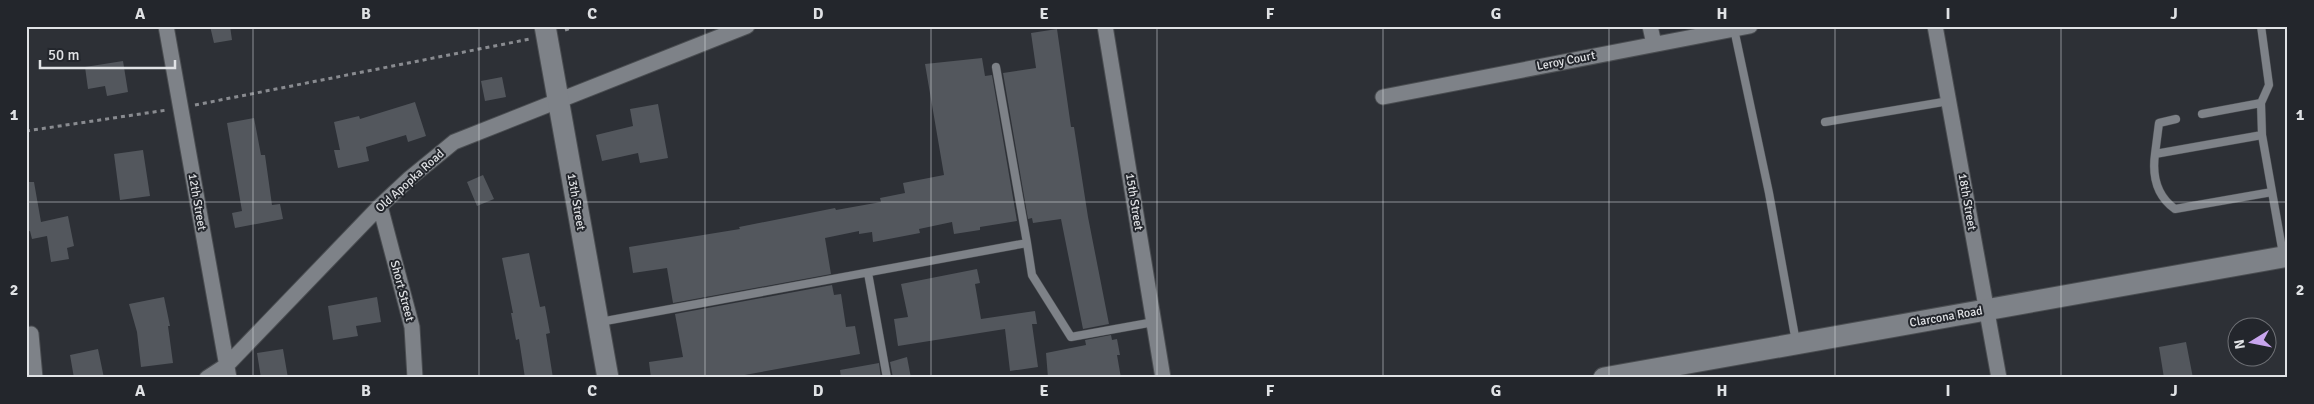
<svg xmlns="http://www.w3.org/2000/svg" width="2314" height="404" viewBox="0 0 2314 404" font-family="Signika,sans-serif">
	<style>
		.building { fill: #53575d }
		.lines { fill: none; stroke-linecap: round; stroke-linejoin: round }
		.lane-casing { stroke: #4a4d51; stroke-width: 9 }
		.street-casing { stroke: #4a4d51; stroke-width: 17 }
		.secondary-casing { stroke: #4a4d51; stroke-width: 23 }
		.path { stroke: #898b90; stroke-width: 3; stroke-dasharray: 4 4; stroke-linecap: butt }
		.lane { stroke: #7e8288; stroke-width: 8 }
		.street { stroke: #7e8288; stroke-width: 15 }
		.secondary { stroke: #7e8288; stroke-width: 21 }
		.grid { fill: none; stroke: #e0e2e5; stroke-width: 1; stroke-opacity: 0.55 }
		.labels { text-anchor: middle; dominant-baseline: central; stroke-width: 4; stroke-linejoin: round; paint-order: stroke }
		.street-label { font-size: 12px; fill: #e0e2e5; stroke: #23262c }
		.neatline { fill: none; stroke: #e0e2e5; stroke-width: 2 }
		.grid-label { font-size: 16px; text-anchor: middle; font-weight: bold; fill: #e0e2e5 }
	</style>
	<rect width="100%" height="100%" fill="#2d3036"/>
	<path class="building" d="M210,26h20l2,14 -18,3z
		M1057,29l14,98h3l14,90 21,107 -26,5 -22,-110 -28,4 -1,-5 -4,1 -25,-146 33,-5 -5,-35z
		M982,58l3,18 7,-1 25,146 -37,6v3l-26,4 -2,-12 -33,7 1,4 -47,9 -1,-10 -13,2v-3l-34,7 6,36 -158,29 -6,-35 -34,5 -4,-26 111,-18 -1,-2 96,-19 1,2 45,-8 -1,-4 25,-5 -2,-10 41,-8 -19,-111z
		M123,61l5,31 -21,4 -2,-10 -17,3 -3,-22z
		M502,77l4,20 -21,4 -4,-20z
		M415,102l11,34 -18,6 -2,-7 -40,12 3,14 -31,7 -4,-18h6l-6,-28 25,-6 1,3z
		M658,104l10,54 -28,5 -2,-10 -36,8 -6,-26 37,-9 -3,-17z
		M254,118l7,37h4l7,50 8,-1 3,15 -48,9 -3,-15 10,-2 -15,-88z
		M143,150l7,46 -30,4 -6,-46z
		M483,175l11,24 -17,7 -10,-24z
		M26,182h8l7,40 27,-6 6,30 -7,2 2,11 -18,3 -4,-26 -15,3 -2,-8 -4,1z
		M529,253l11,54 5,-1 5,27 -4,1 7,44h-28l-6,-39 -3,1 -5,-27h2l-11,-55z
		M977,269l3,14 -5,1 6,35 54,-8 2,13h-5l6,43 -28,4 -5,-42 -107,17 -4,-27 14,-2 -7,-33z
		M832,285l2,10 7,-1 5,33 9,-1 5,28 -132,24h-77l-2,-16 34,-5 -8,-43z
		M164,297l6,29h-2l5,37 -32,4 -4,-35 -8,-28z
		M377,297l4,25 -25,4 2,10 -25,4 -5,-34z
		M1111,335l1,5 5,-1 3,16h-3l4,23h-73l-2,-25 40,-8 -1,-5z
		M2186,342l7,36h-29l-5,-31z
		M98,349l6,29h-30l-4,-23z
		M283,349l5,29h-27l-4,-25z
		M907,357l4,21h-18l-3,-16z
		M879,363l2,15h-40l-1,-8z"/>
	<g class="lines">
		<defs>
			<path id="lane" d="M2261,26l8,59 -8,18 1,32 21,119
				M1734,29l35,164 27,149
				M2202,114l59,-11
				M1825,122l124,-21
				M2262,135l-107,19c-3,22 2,42 20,55l97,-17
				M2155,154l4,-31 17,-4
				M1027,243l5,32 39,62 83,-15
				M868,273l19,105
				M600,322l427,-79 -31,-176"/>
			<path id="street" d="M166,26l63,352
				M1105,26l58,352
				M1650,26l4,18
				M1935,26l64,352
				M1383,97l367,-71
				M380,206l32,121 3,51
				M26,335l5,-1 4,44
				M207,378l20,-13 153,-159 30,-28 44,-36 293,-116"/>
			<path id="secondary" d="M545,26l63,352
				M1604,378l684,-122"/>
		</defs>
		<use href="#lane" class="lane-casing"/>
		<use href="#street" class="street-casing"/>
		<use href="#secondary" class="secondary-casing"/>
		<path class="path" d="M565,30l12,-4
			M195,105l335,-66
			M26,131l141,-21"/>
		<use href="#lane" class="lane"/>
		<use href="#street" class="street"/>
		<use href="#secondary" class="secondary"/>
	</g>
	<path class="grid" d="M253,26v352M479,26v352M705,26v352M931,26v352M1157,26v352M1383,26v352M1609,26v352M1835,26v352M2061,26v352M26,202h2262"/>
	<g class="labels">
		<g class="street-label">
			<text transform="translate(1566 61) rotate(-11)">Leroy Court</text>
			<text transform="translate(410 181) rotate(-42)">Old Apopka Road</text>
			<text transform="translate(197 202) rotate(80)">12th Street</text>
			<text transform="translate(576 202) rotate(80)">13th Street</text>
			<text transform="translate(1134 202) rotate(81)">15th Street</text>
			<text transform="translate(1967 202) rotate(80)">18th Street</text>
			<text transform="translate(402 291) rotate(75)">Short Street</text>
			<text transform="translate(1946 317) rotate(-10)">Clarcona Road</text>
		</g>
	</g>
	<rect width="2314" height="404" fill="none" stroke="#23262c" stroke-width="55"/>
	<g transform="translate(2252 342) rotate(260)"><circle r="24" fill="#23262c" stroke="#6f7176"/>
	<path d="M0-4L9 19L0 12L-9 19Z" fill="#c8a5ee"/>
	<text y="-8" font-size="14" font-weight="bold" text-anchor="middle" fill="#e0e2e5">N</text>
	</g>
	<path d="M40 60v8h135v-8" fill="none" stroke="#e0e2e5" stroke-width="2.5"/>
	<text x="48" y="60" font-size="15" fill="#e0e2e5" stroke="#23262c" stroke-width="4" paint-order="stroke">50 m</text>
	<rect x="28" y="28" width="2258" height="348" class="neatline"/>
	<g class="grid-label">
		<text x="140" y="19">A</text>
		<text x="366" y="19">B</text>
		<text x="592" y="19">C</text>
		<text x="818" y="19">D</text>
		<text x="1044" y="19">E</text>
		<text x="1270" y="19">F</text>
		<text x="1496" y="19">G</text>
		<text x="1722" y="19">H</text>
		<text x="1948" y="19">I</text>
		<text x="2174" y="19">J</text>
		<text x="14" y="120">1</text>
		<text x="2300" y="120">1</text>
		<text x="14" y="295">2</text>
		<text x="2300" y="295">2</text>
		<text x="140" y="396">A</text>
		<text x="366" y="396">B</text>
		<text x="592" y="396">C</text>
		<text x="818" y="396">D</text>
		<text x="1044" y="396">E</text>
		<text x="1270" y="396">F</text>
		<text x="1496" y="396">G</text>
		<text x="1722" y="396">H</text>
		<text x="1948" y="396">I</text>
		<text x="2174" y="396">J</text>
	</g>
</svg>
